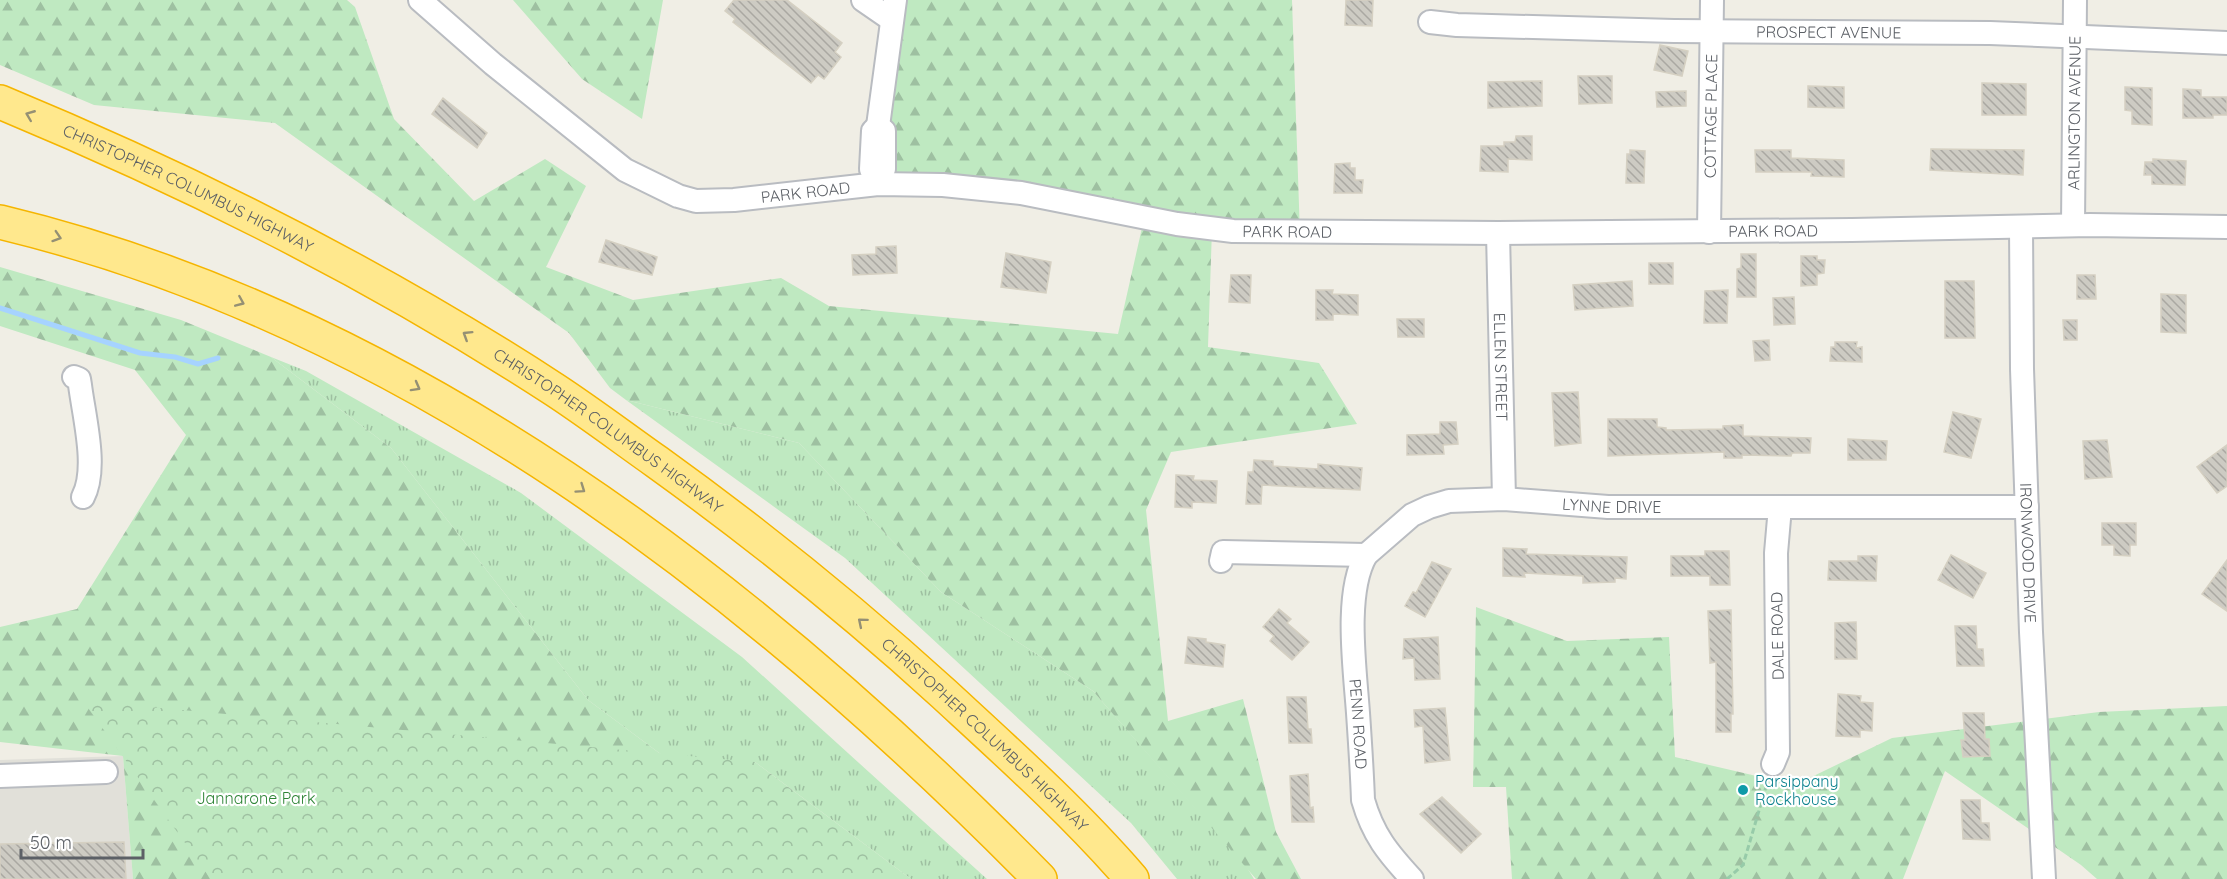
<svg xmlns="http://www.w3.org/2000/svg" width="2227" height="879" viewBox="0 0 2227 879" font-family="Quicksand,sans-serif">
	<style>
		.industrial { fill: #e1e0d9 }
		.grass { fill: url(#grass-tufts) }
		.forest { fill: url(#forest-firs) }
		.park { fill: url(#park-crowns) }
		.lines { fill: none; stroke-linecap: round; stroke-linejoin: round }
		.stream { stroke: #a6d3ff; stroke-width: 5 }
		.building { fill: url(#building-back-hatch); stroke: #d5d0c2; stroke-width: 1.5 }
		.minor-casing { stroke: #b9bcc1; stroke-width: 26 }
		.highway-casing { stroke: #f5b500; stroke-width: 36 }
		.path { stroke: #97cba9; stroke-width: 3; stroke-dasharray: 6 3; stroke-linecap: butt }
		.minor { stroke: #fff; stroke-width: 22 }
		.highway { stroke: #ffe88d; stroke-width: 33 }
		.oneway { stroke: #959074 }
		.culture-dot { fill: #0f9aa8; stroke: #fff; stroke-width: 2 }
		.labels { text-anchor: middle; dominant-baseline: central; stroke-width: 4.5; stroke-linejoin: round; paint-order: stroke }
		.street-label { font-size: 16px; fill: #5c6066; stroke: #fff }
		.culture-label { font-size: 16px; fill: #0d838f; stroke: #fff; text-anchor: start }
		.park-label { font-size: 16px; fill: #2e8436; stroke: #fff }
	</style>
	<defs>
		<pattern id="grass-tufts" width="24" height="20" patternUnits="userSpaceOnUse" patternTransform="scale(1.5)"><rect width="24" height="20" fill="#bfe9c1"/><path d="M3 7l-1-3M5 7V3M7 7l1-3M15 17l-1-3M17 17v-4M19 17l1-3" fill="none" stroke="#9ec0a1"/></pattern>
		<pattern id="forest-firs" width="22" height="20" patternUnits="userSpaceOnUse" patternTransform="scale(1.5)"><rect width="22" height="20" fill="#bfe9c1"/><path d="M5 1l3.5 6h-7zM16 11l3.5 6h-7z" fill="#9ec0a1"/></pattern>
		<pattern id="park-crowns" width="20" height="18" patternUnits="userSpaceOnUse" patternTransform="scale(1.5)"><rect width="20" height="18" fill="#bfe9c1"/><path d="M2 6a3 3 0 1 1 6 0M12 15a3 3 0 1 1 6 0" fill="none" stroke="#9ec0a1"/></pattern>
		<pattern id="building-back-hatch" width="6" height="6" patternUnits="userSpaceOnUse" patternTransform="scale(1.5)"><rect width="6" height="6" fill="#cdcbc3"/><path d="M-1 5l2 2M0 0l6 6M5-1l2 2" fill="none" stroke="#aaa8a2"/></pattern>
	</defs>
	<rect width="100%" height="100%" fill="#f0eee5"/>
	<path class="industrial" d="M123,756l10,123h-133v-119z"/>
	<path class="grass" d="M271,357l35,14 215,122 221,164 245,222h-76l-156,-117 -81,2 -86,-64 -197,-252z
		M626,400l173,43 142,149 152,99 153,175 8,13h-77l-46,-56 -286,-265z"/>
	<path class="forest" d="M0,0h347l8,7 39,112 80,82 71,-42 41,27 -40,81 87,33 148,-22 48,28 289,28 26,-115 -271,-36 20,-183h399l8,235 -88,-6 -4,118 111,16 38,61 -186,28 -25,58 22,211 75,-22 33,133 25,47h-45l-163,-188 -152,-99 -142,-149 -173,-43 -16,-12 -41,-55 -294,-210 -181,-18 -94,-40z
		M513,0h150l-21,119 -60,-40z
		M0,267l181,53 90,37 120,91 197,252 86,64 237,115h-778l-10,-123 -123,-14v-115l77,-18 109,-174 -51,-65 -135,-44z
		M1476,607l91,34 102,-4 6,120 120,28 97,-47 207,-26 128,-6v173h-130l-16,-14 -136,-94 -42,108h-391l-6,-92h-33z"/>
	<path class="park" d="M83,701l672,61 156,117h-700z"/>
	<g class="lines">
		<path class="stream" d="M0,308l140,45 35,4 23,7 20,-6"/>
	</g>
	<path class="building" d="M734,0h53l55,43 -7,9 6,5 -17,22 -6,-4 -7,8 -78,-61 2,-3 -10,-8z
		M1346,0h27l-1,26 -27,-1z
		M1660,45l28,6 -6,25 -28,-6z
		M1578,76h34v27l-33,1z
		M1542,81v25l-54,2v-26z
		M1982,83l44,1v31h-44z
		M1808,86l36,1v21l-36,-1z
		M2125,87l27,1v37l-20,-1v-13l-7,-1z
		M2183,89l18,1v7h26v18h-14v3h-30z
		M1686,91v15l-29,1 -1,-15z
		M443,98l44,35 -10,15 -45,-34z
		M1516,136h16v24l-24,-1v13l-28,-1 1,-25h23v-4h11z
		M1931,149l93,1 -1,25 -93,-5z
		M1630,150l15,1 -1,32h-18l1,-29h3z
		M1755,150h36v8l53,2v17l-33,-1 1,-4h-56z
		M2153,159l33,2 -1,24 -33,-1v-9h-8l1,-13h8z
		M1350,163v5h5v12h8l-1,13h-28l1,-29z
		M606,240l51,17 -5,18 -53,-13z
		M896,246l1,27 -44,2 -1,-20 24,-1v-7z
		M1006,253l45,9 -5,31 -45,-6z
		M1741,254h15v43h-19v-28l4,-1z
		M1801,256h16v4h8l-1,13 -7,1v11l-16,1z
		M1649,263h24v21h-24z
		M1231,275h20l-1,28 -21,-1z
		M2077,275h18l1,24h-19z
		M1632,281l1,25 -58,4 -2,-25z
		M1945,281h29l1,57h-30z
		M1316,290h17l-1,4 26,1v20l-25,-1v6h-17z
		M1728,290l-1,33h-23l1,-32z
		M2161,294l25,1v38l-25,-1z
		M1794,297l1,27 -21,1 -1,-27z
		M1397,319h27v18h-26z
		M2063,320h14v20h-13z
		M1769,340l1,20 -15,1 -2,-20z
		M1835,342h22l-1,6 6,-1v15l-32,-1 1,-14h4z
		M1578,392l3,51 -26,3 -3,-53z
		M1953,412l28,7 -10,39 -27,-6z
		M1608,419h49v8l9,1v2l57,-1v-3l20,-1v11l68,2 -1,15h-18l-1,3 -49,-1v3h-18v-6l-116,4z
		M1440,422h16l2,22 -15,1 1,9 -37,1v-20l33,-1z
		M1848,439l39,2 -1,19h-38z
		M2107,440l5,37 -27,2 -2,-38z
		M2227,445v41l-10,7 -20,-26z
		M1254,460l19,1v5l45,3v-5l44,4 -2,22 -98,-5 -1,19h-15l2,-32h5z
		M1176,475l18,1 -1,4 24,1 -1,22 -24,-1v6l-17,-1z
		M2102,523h34v22h-6v11l-16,-1v-10h-12z
		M1503,548l24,1 -1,5 101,3 -1,22 -11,-1v4l-32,1v-7l-59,-3 1,4 -22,-1z
		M1705,551h24l1,34h-20v-9h-39v-20h34z
		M1951,555l35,18 -13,25 -35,-18z
		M1858,556h19l-1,25 -48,-1 1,-19h29z
		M2227,560v51l-25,-17z
		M1432,562l19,7 -26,48 -20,-11 8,-14 3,1z
		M1279,609l12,10 -4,4 22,19 -17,18 -22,-19 4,-5 -11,-9z
		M1731,610l2,104h-2v18h-15v-70l-6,1 -2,-52z
		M1856,622l1,37h-22v-36z
		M1955,626h21l1,23h6l1,17h-27z
		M1188,637l18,2v3l19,3 -2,22 -38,-4z
		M1438,637l2,42 -25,1 -1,-22 -11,1 1,-20z
		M1838,694l23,2 -1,6 13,1 -1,28 -12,-1v7l-24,-1z
		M1287,697h19l2,32h3l1,14h-23z
		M1445,708l5,52 -25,3 -2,-37 -8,1 -1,-17z
		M1963,713h21l1,26h4l1,17 -27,1 -2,-17h4z
		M1308,774l2,34 3,-1 1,15h-22l-2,-46z
		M1442,797l39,37 -20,19 -41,-39z
		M1961,800h19l1,23h8l1,17 -27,-1z
		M124,842l2,37h-126v-35z"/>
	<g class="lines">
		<defs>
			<g id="minor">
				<path id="s1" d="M420,0l73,64 132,106 53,26 18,5 38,-1 144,-16 65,1 78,8 156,31 56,7 265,2 354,-3 238,-5 137,2"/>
				<path d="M863,0l29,20"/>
				<path id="s2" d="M1430,22l27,3 217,6 316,2 237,10"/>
				<path d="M878,126l17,-126"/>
				<path d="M878,174l6,-5v-38l-6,-5 -5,5 -2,38 7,5v10"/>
				<path id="s3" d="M2073,225l2,-225"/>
				<path id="s4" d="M2021,227l1,142 9,263 13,247"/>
				<path id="s5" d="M1709,232l3,-232"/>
				<path id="s6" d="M1498,233l6,266"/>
				<path d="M74,377l5,2 1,6c4,32 18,84 3,112"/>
				<path id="s7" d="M1366,555c-22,38 -11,114 -8,158 2,29 4,58 5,87 10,35 25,53 49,79"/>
				<path id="s8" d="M1221,561l2,-9 143,3 46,-40 17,-8 20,-6 55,-2 104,8h419"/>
				<path d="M1773,764l5,-12 -2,-199 4,-46"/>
				<path d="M0,776l106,-4"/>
			</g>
			<g id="highway">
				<path id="s9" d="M0,102c193,80 380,174 555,288 35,23 68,48 102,72 100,72 196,149 287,232 64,59 131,119 188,185"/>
				<path d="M0,222c405,97 753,365 1040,657"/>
			</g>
		</defs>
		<use href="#minor" class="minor-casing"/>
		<use href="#highway" class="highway-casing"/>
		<path class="path" d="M1727,879l16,-14 25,-85"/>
		<use href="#minor" class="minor"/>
		<use href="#highway" class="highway"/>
	</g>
	<defs><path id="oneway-chevron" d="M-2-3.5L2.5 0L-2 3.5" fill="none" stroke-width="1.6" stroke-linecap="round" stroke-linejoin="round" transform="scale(1.5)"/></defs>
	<g class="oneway">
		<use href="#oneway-chevron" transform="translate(30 115) rotate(-158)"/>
		<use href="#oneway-chevron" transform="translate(57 237) rotate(18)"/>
		<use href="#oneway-chevron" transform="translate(240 302) rotate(23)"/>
		<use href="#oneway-chevron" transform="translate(467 335) rotate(-148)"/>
		<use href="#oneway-chevron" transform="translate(416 387) rotate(29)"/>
		<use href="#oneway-chevron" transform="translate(581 489) rotate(35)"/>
		<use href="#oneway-chevron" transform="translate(862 622) rotate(-140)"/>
	</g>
	<circle class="culture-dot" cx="1743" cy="790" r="6"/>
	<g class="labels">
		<g class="street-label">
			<text stroke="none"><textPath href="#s2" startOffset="399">PROSPECT AVENUE</textPath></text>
			<text stroke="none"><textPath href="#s3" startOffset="112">ARLINGTON AVENUE</textPath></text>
			<text stroke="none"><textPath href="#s5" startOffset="116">COTTAGE PLACE</textPath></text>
			<text stroke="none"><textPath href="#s9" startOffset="207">CHRISTOPHER COLUMBUS HIGHWAY</textPath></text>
			<text stroke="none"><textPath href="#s1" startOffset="454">PARK ROAD</textPath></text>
			<text stroke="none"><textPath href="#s1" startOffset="1426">PARK ROAD</textPath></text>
			<text stroke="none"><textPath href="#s1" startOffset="940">PARK ROAD</textPath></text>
			<text stroke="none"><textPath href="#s6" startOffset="134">ELLEN STREET</textPath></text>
			<text stroke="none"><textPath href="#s9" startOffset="693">CHRISTOPHER COLUMBUS HIGHWAY</textPath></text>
			<text stroke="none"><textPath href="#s8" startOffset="416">LYNNE DRIVE</textPath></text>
			<text stroke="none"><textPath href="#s4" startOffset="326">IRONWOOD DRIVE</textPath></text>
			<text transform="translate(1777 636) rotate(-91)">DALE ROAD</text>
			<text stroke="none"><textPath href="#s7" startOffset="171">PENN ROAD</textPath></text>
			<text stroke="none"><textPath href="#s9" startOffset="1178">CHRISTOPHER COLUMBUS HIGHWAY</textPath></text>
		</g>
		<g class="culture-label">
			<text x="1755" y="781">Parsippany<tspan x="1755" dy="18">Rockhouse</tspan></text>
		</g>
		<g class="park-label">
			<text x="256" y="798">Jannarone Park</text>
		</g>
	</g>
	<path d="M21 849v9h122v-9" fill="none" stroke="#5c6066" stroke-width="3"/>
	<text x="30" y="849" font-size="18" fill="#5c6066" stroke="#ffffff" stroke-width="4.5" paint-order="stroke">50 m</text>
</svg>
